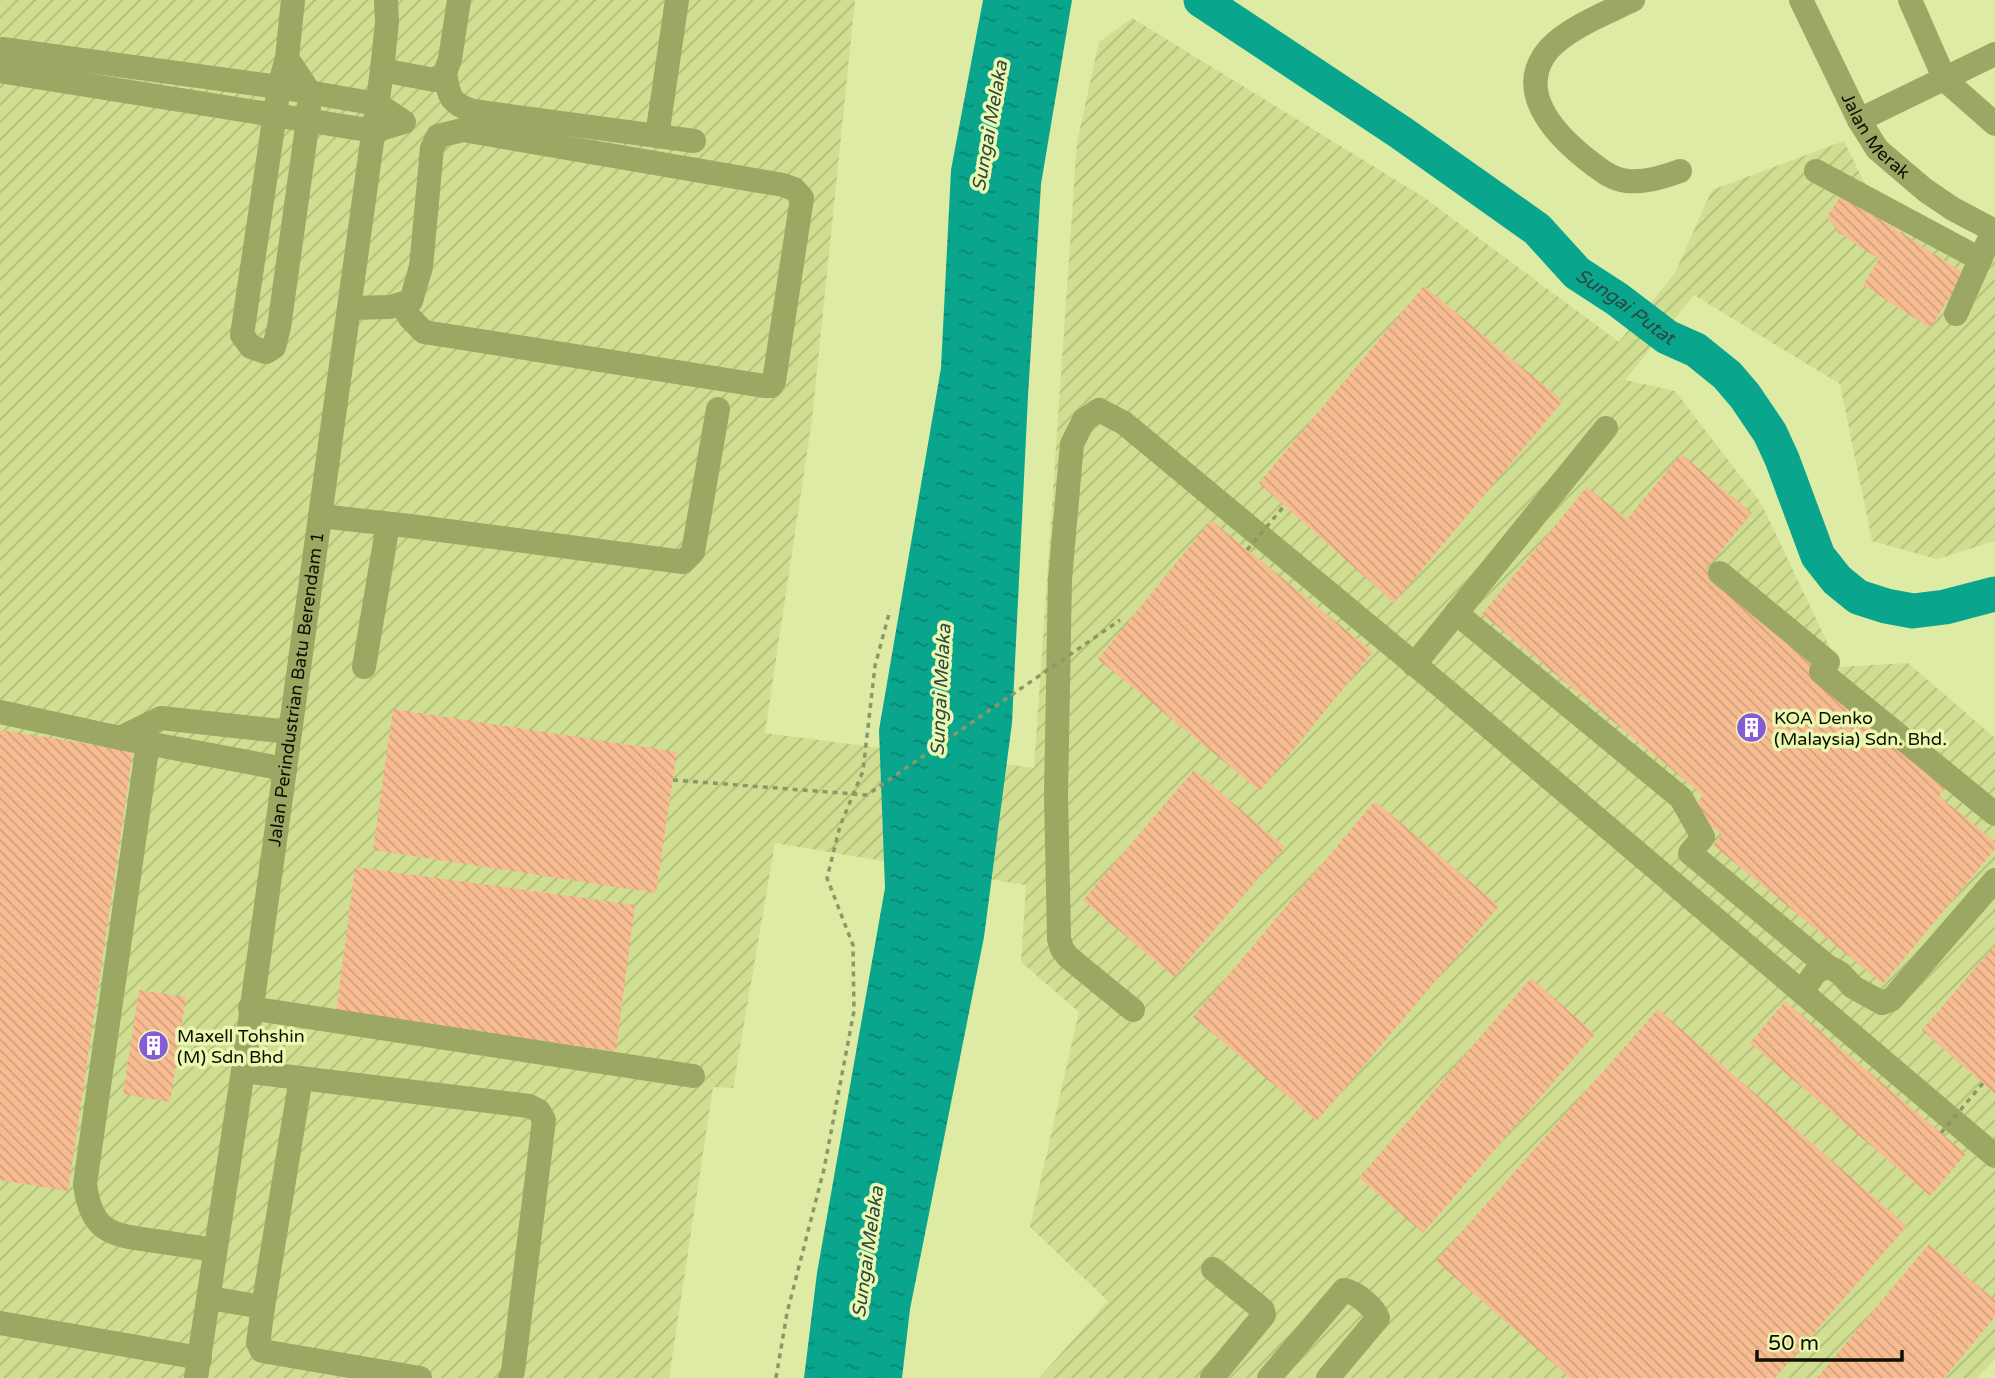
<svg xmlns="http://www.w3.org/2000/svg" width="1995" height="1378" viewBox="0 0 1995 1378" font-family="'Varela Round',sans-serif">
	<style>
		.industrial { fill: url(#industrial-furrows) }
		.water { fill: url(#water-ripples) }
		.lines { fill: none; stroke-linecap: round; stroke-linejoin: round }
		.river { stroke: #09a58d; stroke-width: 35 }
		.building { fill: url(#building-back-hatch) }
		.path { stroke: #8d9766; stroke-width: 3.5; stroke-dasharray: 5 5; stroke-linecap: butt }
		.minor { stroke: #9ba762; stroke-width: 24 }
		.path-bridge { stroke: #8d9766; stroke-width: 3.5; stroke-dasharray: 5 5; stroke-linecap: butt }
		.labels { text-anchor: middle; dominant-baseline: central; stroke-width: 7; stroke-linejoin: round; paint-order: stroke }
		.street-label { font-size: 18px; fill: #0d1000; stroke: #ebf8b2 }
		.poi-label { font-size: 18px; fill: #0d1000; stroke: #ebf8b2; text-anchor: start }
		.water-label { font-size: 19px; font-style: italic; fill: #2c4841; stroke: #ebf8b2 }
	</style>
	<defs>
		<pattern id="industrial-furrows" width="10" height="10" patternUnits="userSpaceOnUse" patternTransform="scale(1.75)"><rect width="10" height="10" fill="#d0de91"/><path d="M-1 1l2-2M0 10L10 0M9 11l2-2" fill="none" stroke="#b1bd7b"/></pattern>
		<pattern id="water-ripples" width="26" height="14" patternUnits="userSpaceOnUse" patternTransform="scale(1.75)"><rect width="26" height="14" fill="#09a58d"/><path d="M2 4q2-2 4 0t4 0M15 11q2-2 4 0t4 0" fill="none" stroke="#088571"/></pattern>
		<pattern id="building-back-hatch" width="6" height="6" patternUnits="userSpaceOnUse" patternTransform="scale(1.75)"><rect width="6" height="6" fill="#f7bc91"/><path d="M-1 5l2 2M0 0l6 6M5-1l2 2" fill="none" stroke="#d3a17b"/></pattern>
	</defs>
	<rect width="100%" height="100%" fill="#ddeba5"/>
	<path class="industrial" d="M0,0h855l-43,419 -47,314 269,35 43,-626 22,-100 33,-24 293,180 194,144 56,-69 37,-83 132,-49 24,49 127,68v283l-58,18 -65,-18 -32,-157 -146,-89 -69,85 50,11 86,112 78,164 69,-4 87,75v621l-18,19h-938l69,-77 -78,-74 49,-215 -58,-50 5,-77 -251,-42 -42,245 -20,-1 -44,291h-669z"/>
	<path class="water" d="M983,0h89l-31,184 -13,212 -16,327 -28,214 -74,372 -8,69h-98l13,-105 68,-385 -6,-158 62,-362 10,-198z"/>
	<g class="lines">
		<path class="river" id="s1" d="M1201,0l199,132 137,97 40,44 40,26 50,38 29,13 31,25 18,21 25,37 12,26 36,97 19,24 21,17 28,9 27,5 32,-4 50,-13"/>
	</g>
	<path class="building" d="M1842,194l123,80 -35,54 -67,-43 16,-26 -40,-26 -12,-16z
		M1424,286l139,115 -169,202 -135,-120z
		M1681,454l71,59 -46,56 114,93 129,122 -10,12 56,46v7l-112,135 -170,-139 9,-10 -31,-25 12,-15 -221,-181 105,-127 40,32z
		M1211,520l162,132 -113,139 -162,-132z
		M393,709l284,43 -21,141 -283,-43z
		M0,730l133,21 -65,440 -68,-11z
		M1194,770l91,77 -111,130 -91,-77z
		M1375,801l124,105 -182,215 -124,-104z
		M355,867l280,38 -19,146 -280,-38z
		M1995,945v149l-73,-64z
		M1531,978l64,56 -172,199 -64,-55z
		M139,990l47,7 -16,105 -47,-8z
		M1785,1001l181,153 -36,42 -180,-153z
		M1658,1009l249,217 -132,152h-205l-134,-117z
		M1929,1244l66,56v17l-51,61h-127z"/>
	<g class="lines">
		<path class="path" d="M776,1378l11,-65 37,-144 30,-158 -1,-66 -26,-67 13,-52 23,-55 12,-105 15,-56"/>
		<g class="minor">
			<path d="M1633,0c-25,12 -65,28 -84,49 -35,41 5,84 36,109 13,10 25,21 42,23 18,2 37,-4 53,-10"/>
			<path id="s2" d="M1801,0l58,120 18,29 48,41 28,19 42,22"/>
			<path d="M1910,0l35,80 50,44"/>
			<path d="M0,53l2,-4 277,38 98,17 27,18 -30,9 -374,-60"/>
			<path d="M287,58l23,35 -2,27 -29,207 -5,20 -8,5 -15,-5 -9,-12 37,-248 8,-29 6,-58"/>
			<path d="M382,70l52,10 11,-7 5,-14 9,-59"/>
			<path d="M445,73c4,23 4,30 28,38l221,30"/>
			<path d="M1859,120l136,-66"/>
			<path d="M657,136l20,-136"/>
			<path d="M1816,171l164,88"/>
			<path d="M349,308l41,-1 21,-6 10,-34 11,-119 6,-12 25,-6 320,55 11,4 8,9 -28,183 -3,5h-7l-340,-54 -14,-14 -8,-14"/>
			<path d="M1956,314l31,-70"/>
			<path d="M320,516l90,10 273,36 10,-10 25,-143"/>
			<path d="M1720,573l108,89 -7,10 174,142"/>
			<path d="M1456,613l225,185 22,39 -13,16 137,113"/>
			<path d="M1414,665l192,-237"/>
			<path d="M364,667l24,-143"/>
			<path d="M0,712l120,26 165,31"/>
			<path d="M120,738l41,-20 129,14"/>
			<path d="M148,743l-63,441c6,50 28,51 71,57 20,3 40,6 59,9"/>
			<path d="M1802,992l13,-19 12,-7 13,7 13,14 29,16 10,-4 103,-119"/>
			<path d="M250,1008l443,68"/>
			<path d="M1133,1010l-65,-53 -6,-8 -3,-10 -3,-145 4,-215 12,-135 12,-24 15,-10 25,13 324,269 547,464"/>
			<path d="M243,1071l286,35 10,5 5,9 -31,251 -3,7"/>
			<path d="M209,1298l54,9 -5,36 4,8 158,27"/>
			<path d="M263,1307l38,-229"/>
			<path d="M0,1323l200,35"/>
			<path id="s3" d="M196,1378l47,-307 139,-1001 5,-48 -1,-22"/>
			<path d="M1212,1378l52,-63 -1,-5 -50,-41"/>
			<path d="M1269,1378l75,-88c12,2 30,17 34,28l-50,60"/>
		</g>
		<path class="path-bridge" d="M1247,550l38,-45
			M673,780l194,15 253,-175
			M1941,1133l43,-51"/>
	</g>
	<defs>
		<symbol id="building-disc" viewBox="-11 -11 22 22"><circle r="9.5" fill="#875bd5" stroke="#ebf8b2"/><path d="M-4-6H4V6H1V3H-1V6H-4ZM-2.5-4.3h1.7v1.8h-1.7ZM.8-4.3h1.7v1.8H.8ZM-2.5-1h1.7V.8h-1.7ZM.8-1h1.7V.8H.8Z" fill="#fff"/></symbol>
	</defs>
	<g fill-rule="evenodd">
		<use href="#building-disc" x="1734" y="710" width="35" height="35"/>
		<use href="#building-disc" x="136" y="1028" width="35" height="35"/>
	</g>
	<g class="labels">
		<g class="street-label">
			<text stroke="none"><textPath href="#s2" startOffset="156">Jalan Merak</textPath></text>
			<text stroke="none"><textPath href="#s3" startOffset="696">Jalan Perindustrian Batu Berendam 1</textPath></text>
		</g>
		<g class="poi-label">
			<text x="1774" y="718">KOA Denko<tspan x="1774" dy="21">(Malaysia) Sdn. Bhd.</tspan></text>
			<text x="177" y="1036">Maxell Tohshin<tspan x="177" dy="21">(M) Sdn Bhd</tspan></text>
		</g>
		<g class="water-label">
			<text transform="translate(990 126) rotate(-80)">Sungai Melaka</text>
			<text stroke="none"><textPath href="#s1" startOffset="525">Sungai Putat</textPath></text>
			<text transform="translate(941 690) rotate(-87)">Sungai Melaka</text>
			<text transform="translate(868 1252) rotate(-82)">Sungai Melaka</text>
		</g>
	</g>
	<path d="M1757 1350v10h145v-10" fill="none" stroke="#0d1000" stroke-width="3.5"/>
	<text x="1768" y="1350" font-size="21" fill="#0d1000" stroke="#ebf8b2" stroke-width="5" paint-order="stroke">50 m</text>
</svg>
